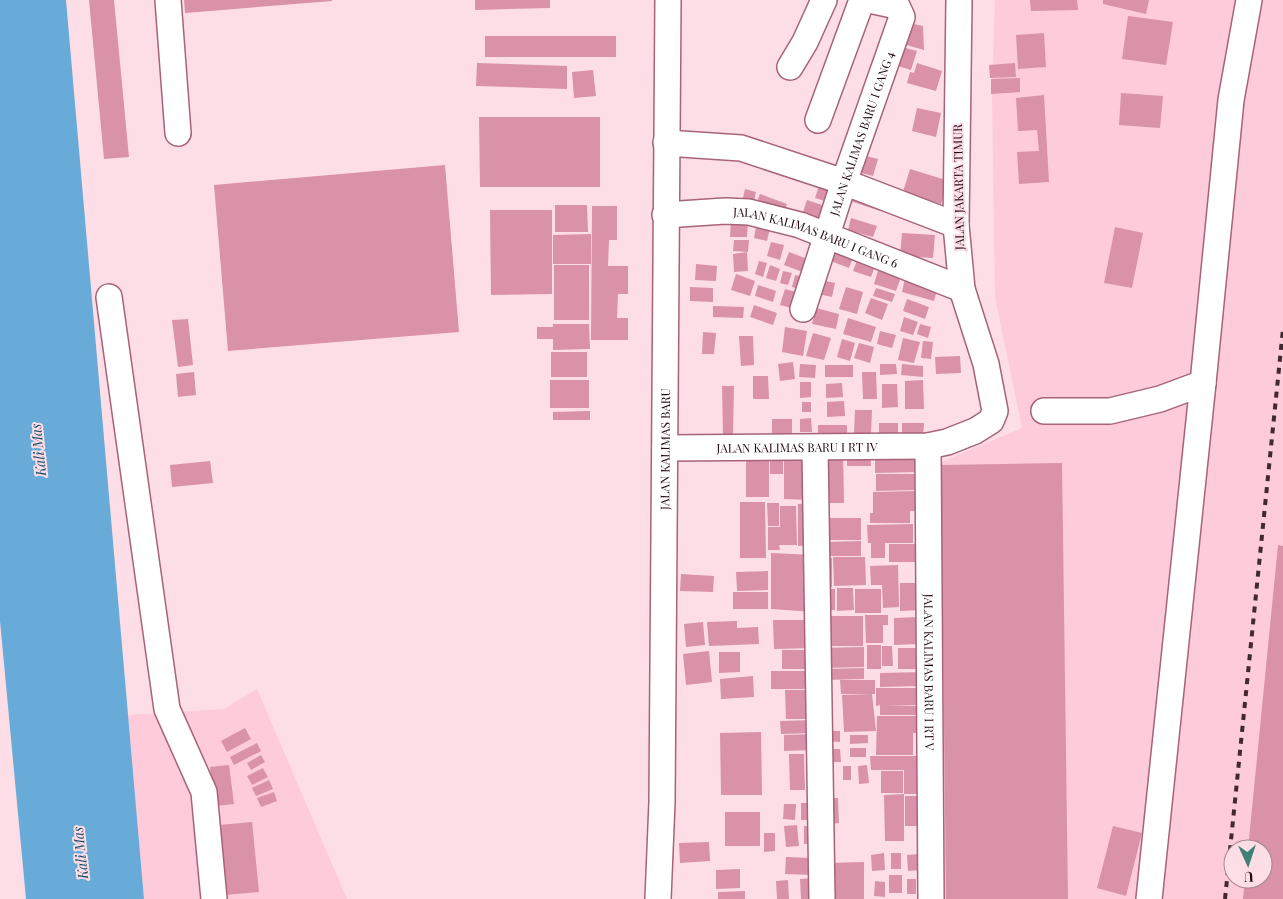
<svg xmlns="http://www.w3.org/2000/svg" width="1283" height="899" viewBox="0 0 1283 899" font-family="'Playfair Display',serif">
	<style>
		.built { fill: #fdcbd9; fill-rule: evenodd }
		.water { fill: #69abd8 }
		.building { fill: #d992a8 }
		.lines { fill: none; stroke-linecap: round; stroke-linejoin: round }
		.minor-casing { stroke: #a76379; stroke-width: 28 }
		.minor { stroke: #fff; stroke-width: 25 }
		.rail { stroke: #422831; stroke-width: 4; stroke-dasharray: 6 6; stroke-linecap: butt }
		.labels { text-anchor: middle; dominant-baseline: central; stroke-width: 4; stroke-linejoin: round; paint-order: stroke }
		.street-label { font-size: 12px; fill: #200710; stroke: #fddee6 }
		.water-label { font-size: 14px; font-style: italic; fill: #144866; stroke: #fddee6 }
	</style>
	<rect width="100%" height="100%" fill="#fddee6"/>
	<path class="built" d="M995,0h288v899h-340l-9,-434 88,-37 -27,-131 -3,-202zM1233,849h30v30h-30z
		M257,689l90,210h-203l-16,-184 96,-6z"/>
	<path class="water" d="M0,0h66l78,899h-118l-26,-278z"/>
	<path class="building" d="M89,0h25l15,157 -25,2z
		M184,0h148v1l-147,12z
		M475,0h75v8l-75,2z
		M1030,0h47l1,10 -47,1z
		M1103,0h46l-3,14 -43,-10z
		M1128,16l45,6 -7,43 -44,-6z
		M909,23l14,3 1,24 -21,-6z
		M1044,33l2,34 -28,2 -2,-34z
		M485,36h131v21h-131z
		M894,45l23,6 -6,19 -23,-7z
		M477,63l90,3v23l-91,-3z
		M917,63l25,8 -6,20 -29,-8 3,-11 4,1z
		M1015,63l1,14 -26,1 -1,-13z
		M593,70l3,26 -22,2 -2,-26z
		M1020,78v14l-29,2v-15z
		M1121,93l42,3 -3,32 -41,-3z
		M1044,95l5,87 -30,2 -2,-32 22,-1 -2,-21 -19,1 -2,-33z
		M917,108l24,5 -5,24 -24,-6z
		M479,117h121v70h-120z
		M858,154l20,5 -5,17 -20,-5z
		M445,165l14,167 -231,19 -14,-166z
		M910,169l39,12 -8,23 -38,-12z
		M820,183l13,3 -5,16 -13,-4z
		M745,189l11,3 -3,13 -11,-3z
		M850,190l34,12 -4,9 -33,-11z
		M760,194l27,10 -4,11 -27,-11z
		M807,200l18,6 -4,15 -19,-6z
		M555,205h32l1,27h-33z
		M592,206h25v34h-8l-1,26h20v28h-10l-1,24h11v22h-37z
		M490,210h62v84l-61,1z
		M731,218l17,1 -1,18h-17z
		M851,218l26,8 -4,11 -25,-7z
		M757,221l14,3 -4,17 -13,-3z
		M1115,227l28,6 -11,55 -28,-5z
		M902,233l33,2 -2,23 -33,-2z
		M591,234v30h-38v-29z
		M734,240h15l-1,12 -15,-1z
		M771,242l13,3 -4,15 -13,-4z
		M833,245l22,8 -6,15 -21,-8z
		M747,252l1,19 -14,1 -1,-18z
		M789,252l21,8 -5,13 -21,-8z
		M859,255l18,6 -6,16 -18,-6z
		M759,261l8,2 -4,14 -8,-3z
		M696,264l21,2 -1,15 -21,-1z
		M554,265h35v55h-35z
		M770,265l10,4 -4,12 -10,-3z
		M879,267l23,7 -6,17 -22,-7z
		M783,271l9,2 -4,12 -8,-2z
		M736,274l19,7 -5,15 -19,-6z
		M795,275l9,2 -4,12 -8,-2z
		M905,278l33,8 -4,15 -32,-9z
		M817,279l18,4 -3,14 -19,-4z
		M758,285l18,6 -3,11 -18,-6z
		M690,287l23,1v14l-23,-1z
		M846,287l17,5 -6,22 -18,-5z
		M876,288l19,6 -3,8 -19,-6z
		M785,289l15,4 -5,16 -15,-4z
		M871,298l17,6 -6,16 -17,-7z
		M907,299l22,8 -4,12 -22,-8z
		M754,305l23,8 -4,12 -23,-8z
		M713,306l31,1 -1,11 -30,-1z
		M816,308l23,6 -3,15 -24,-5z
		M904,317l14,5 -5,13 -13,-4z
		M848,318l28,9 -5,15 -28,-8z
		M188,319l5,46 -15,2 -6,-47z
		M553,324h36l1,25 -37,1v-11h-16v-12h16z
		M920,324l11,3 -3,11 -11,-4z
		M785,327l22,4 -4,25 -21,-4z
		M880,331l16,4 -4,13 -15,-4z
		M703,332l13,1 -2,21h-12z
		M813,333l18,5 -7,22 -18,-4z
		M739,336h14l1,29 -13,1z
		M903,338l17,4 -6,21 -16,-3z
		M842,339l13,4 -5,18 -13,-4z
		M923,341l10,1 -2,17 -10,-1z
		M859,343l15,4 -4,16 -16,-5z
		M551,352h36v25h-36z
		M960,356l1,17 -25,1 -1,-17z
		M793,362l2,17 -15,2 -2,-17z
		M800,364l16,1 -1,13 -16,-1z
		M880,364h16l1,10 -17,1z
		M902,364l21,2v11l-22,-2z
		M825,365h28v12h-28z
		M194,372l2,23 -18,2 -2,-23z
		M862,372h14l1,27h-14z
		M753,376h15l1,23h-16z
		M550,380h39v28h-39z
		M923,380l1,29h-19v-28z
		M800,382h11v15l-11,1z
		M842,383l1,14 -17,1v-14z
		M882,384h15l1,23 -16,1z
		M722,386h12l-1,50h-10z
		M844,401l1,15 -18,1v-15z
		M802,402h9v10h-9z
		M855,410h17l-1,24h-17z
		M590,411v9h-37v-8z
		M811,418l1,14h-12v-13z
		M772,419h20v16l-20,1z
		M879,423h19v14h-19z
		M902,423h22l-1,14h-21z
		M818,425h29v12l-29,-1z
		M870,448l1,18h-24v-17z
		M770,449h13v25h-13z
		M819,450h24l1,53h-24z
		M922,450v22l-47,1v-22z
		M746,451h23v46h-23z
		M784,451h28v49l-28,-1z
		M210,461l3,22 -41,4 -2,-22z
		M1062,463l6,436h-122l-5,-434z
		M876,474h40v16l-40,1z
		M917,491v20h-7v12h-40v-10h3v-21z
		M740,502h25l1,56h-26z
		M767,503h12v23h-11z
		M813,503v42l-15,1v-42z
		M780,506h16l1,39h-18l1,5h-12v-23h12z
		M818,518h43v22h-43z
		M913,524v19h-28v15h-14v-15h-3l-1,-18z
		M861,541v15h-39v-14z
		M889,544h28v18h-28z
		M1278,545l5,1v353h-40l2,-20h18v-30h-15z
		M771,553l43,2 1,57 -44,-3z
		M833,557h32l1,28 -32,1z
		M817,558h15v29h-14z
		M898,565l1,42 -16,1 -1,-23h-11l-1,-19z
		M768,571v19l-31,1 -1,-19z
		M681,574l33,2 -1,16 -33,-1z
		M900,583h21v27l-21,1z
		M837,588h16l1,22 -17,1z
		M819,589h16v21h-16z
		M855,589h26v24h-26z
		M733,592h35v17h-35z
		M865,615h23v10h-5v18h-17z
		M827,616h36v30h-36z
		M919,617v27l-25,1v-27z
		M773,620h40l1,28 -40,1z
		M737,621v7l21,-1 1,17 -50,2 -2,-24z
		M703,622l2,23 -19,2 -2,-23z
		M867,645h14v24h-14z
		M882,646h10l1,20h-11z
		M864,647v20l-45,1v-20z
		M898,648h27v21h-27z
		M782,650h33v19h-33z
		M709,651l3,31 -26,3 -3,-31z
		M719,652h21v20l-21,1z
		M864,668v11l-39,1v-11z
		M771,671h41l1,18h-42z
		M924,672v14l-44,1v-14z
		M753,676l1,21 -33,2 -1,-20z
		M840,680h35v14h-34z
		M876,688h48v17h-37l31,1v9h-38v-10l-4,1z
		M785,690h29l1,29h-29z
		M872,694l4,37 -32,1 -2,-37z
		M877,716h44v17h-8v22h-37z
		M815,720v13l-34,1 -1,-13z
		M245,728l6,11 -24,13 -6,-11z
		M823,731h17v11l-16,-1z
		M761,732l1,63h-41l-1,-62z
		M814,734l1,16 -31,1v-16z
		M850,735h18v8l-18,1z
		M257,743l4,8 -27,14 -4,-8z
		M850,748h16v9h-16z
		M824,749h16l1,13h-17z
		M789,754h15l1,36h-15z
		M261,755l4,7 -14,8 -4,-7z
		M870,756h48l9,38h-23v-24h-33z
		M229,765l5,39 -19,2 -5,-39z
		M867,765l2,18 -10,1 -1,-18z
		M843,766h8v14h-8z
		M263,768l5,9 -16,8 -5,-9z
		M881,771h22v22h-22z
		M269,780l4,9 -17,7 -4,-8z
		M274,792l3,9 -16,6 -4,-9z
		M904,794v47h-19l-1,-46z
		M905,796h22v30h-22z
		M828,798h10l1,25 -10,1z
		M801,803h14v17h-14z
		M784,804h12l-1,16 -12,-1z
		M725,812h35v34h-35z
		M252,822l7,70 -34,3 -6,-70z
		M797,825l2,21 -13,1 -2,-21z
		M804,826h14v18h-14z
		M1113,826l29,7 -16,63 -29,-8z
		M764,833h11v18l-11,1z
		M709,842l1,19 -30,2 -1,-20z
		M884,853l1,17 -13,1 -1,-16z
		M891,853h10v16h-10z
		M920,854l1,16 -13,1 -1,-16z
		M786,857l27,1 -1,17 -27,-1z
		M864,862v37h-34l-1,-36z
		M740,869v19l-24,1v-19z
		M889,875h13v18h-13z
		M815,878l1,21h-15l-1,-20z
		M907,879h9v15h-9z
		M788,880l1,19h-12l-1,-18z
		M875,881l10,1v15l-11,-1z
		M745,891v8h-27v-7z"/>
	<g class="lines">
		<defs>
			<g id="minor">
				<path d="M168,0l10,133"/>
				<path d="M790,67l15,-25 19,-42"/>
				<path d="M818,120l44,-120"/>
				<path d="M666,143l75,5 103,34 112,43"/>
				<path id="s1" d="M665,215l60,-4 24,1 51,13 162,64"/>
				<path d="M109,297l58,412 37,83 10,107"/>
				<path id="s2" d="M803,309l41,-127 58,-165 -5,-11 -28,-6"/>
				<path d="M1044,411h66l50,-12 43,-16 28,-283 18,-100"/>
				<path id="s3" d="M928,446l3,453"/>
				<path id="s4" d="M665,448l263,-2 19,-4 28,-11 16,-10 4,-10 -9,-47 -24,-75 -6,-64 3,-225"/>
				<path d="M815,448l7,451"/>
				<path id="s5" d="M658,899l4,-97 6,-802"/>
				<path d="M1149,899l54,-516"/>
			</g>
		</defs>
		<use href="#minor" class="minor-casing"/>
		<use href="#minor" class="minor"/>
		<path class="rail" d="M1225,899l58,-570"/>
	</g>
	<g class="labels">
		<g class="street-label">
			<text stroke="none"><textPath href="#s2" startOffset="185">JALAN KALIMAS BARU I GANG 4</textPath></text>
			<text transform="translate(958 187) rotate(-91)">JALAN JAKARTA TIMUR</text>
			<text stroke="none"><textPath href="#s1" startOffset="155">JALAN KALIMAS BARU I GANG 6</textPath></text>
			<text stroke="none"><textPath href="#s4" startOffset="132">JALAN KALIMAS BARU I RT IV</textPath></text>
			<text stroke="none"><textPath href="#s5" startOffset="450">JALAN KALIMAS BARU</textPath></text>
			<text stroke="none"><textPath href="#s3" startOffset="226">JALAN KALIMAS BARU I RT V</textPath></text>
		</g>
		<g class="water-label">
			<text transform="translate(38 450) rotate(-96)">Kali Mas</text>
			<text transform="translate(80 853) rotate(-96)">Kali Mas</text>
		</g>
	</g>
	<g transform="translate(1248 864) rotate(177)"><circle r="24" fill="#fddee6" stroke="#a58890"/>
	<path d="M0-4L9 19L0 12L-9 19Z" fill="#3e8275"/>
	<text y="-8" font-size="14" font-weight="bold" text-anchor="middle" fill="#200710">U</text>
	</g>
</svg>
